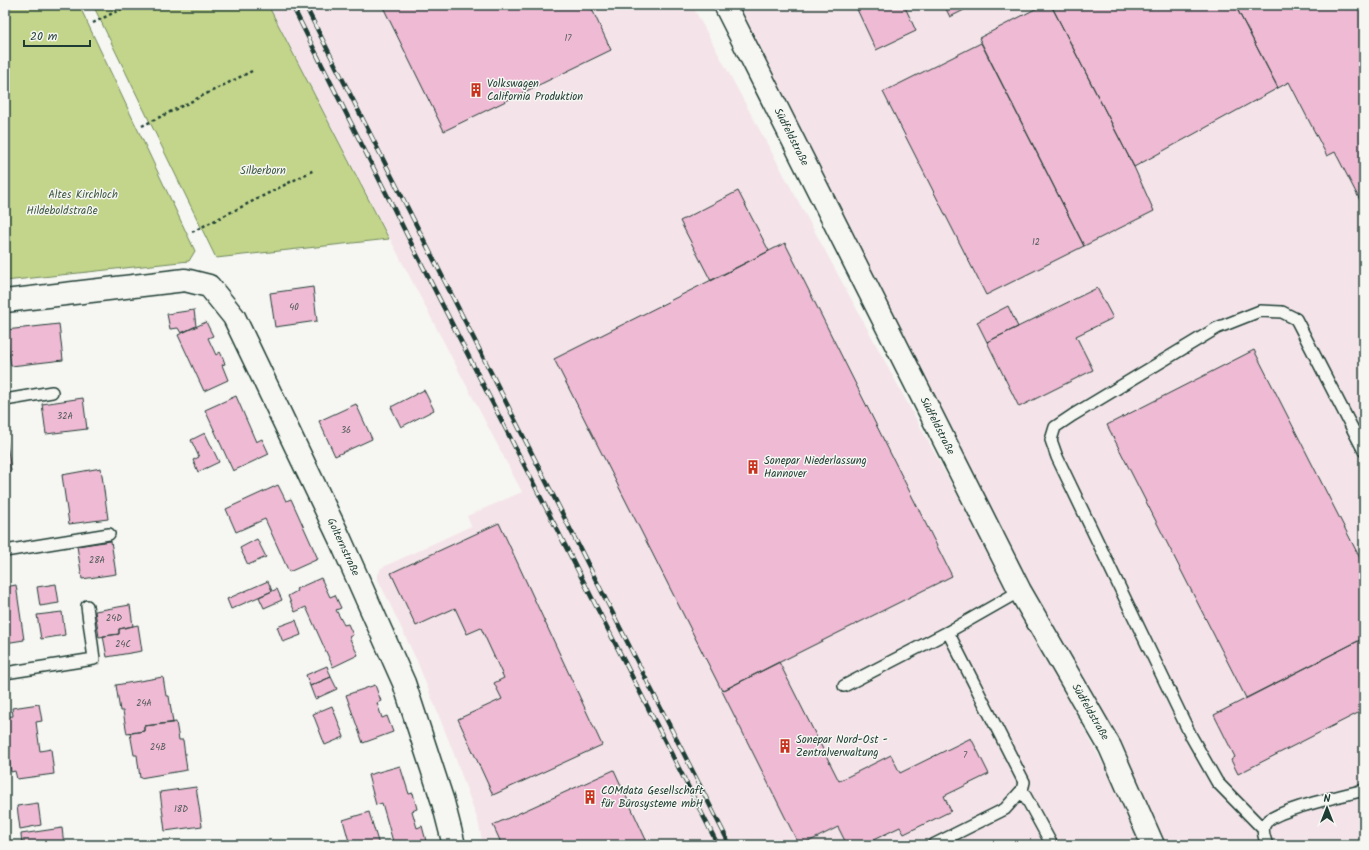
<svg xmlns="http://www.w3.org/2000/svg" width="1369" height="850" viewBox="0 0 1369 850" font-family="Kalam,sans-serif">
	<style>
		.built { fill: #f4e4e9 }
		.green { fill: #c2d58a; stroke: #70895f }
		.building { fill: #efbad4; stroke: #1f3d34 }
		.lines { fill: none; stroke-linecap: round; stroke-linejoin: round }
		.service-casing { stroke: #1f3d34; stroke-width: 14 }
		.minor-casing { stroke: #1f3d34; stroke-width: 25 }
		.path { stroke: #1f3d34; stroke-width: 2.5; stroke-dasharray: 3 3; stroke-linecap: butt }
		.service { stroke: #f6f6f2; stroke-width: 11 }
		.minor { stroke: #f6f6f2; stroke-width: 22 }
		.rail-casing { stroke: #1f3d34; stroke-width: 4.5 }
		.rail { stroke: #f6f6f2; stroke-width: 3; stroke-dasharray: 9; stroke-linecap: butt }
		.labels { text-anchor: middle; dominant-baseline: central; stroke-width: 3; stroke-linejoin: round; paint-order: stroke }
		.number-label { font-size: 9px; fill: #535c5c }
		.poi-label { font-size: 11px; fill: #1f3d34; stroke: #f6f6f2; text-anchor: start }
		.street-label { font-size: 11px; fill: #1f3d34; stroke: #f6f6f2 }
		.park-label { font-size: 11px; fill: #405b45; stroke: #f6f6f2 }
	</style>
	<rect width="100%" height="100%" fill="#f6f6f2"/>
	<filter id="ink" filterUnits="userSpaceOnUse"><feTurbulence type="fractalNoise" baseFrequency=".025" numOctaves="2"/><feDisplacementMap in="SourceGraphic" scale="8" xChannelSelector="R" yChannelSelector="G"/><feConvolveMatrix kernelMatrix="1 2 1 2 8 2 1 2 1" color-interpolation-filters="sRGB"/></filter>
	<g filter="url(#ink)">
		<path class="built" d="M268,5h424l455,840h-664l-5,-24 -24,-67 -37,-93 -40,-84 4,-9 90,-42 -4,-10 55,-24z
			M725,5h639v840h-214z"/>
		<path class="green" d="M5,5h74l116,246 -6,10 -184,20z
			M93,5h175l121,234 -173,19z"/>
		<path class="building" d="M382,5h208l21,45 -167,81z
			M855,5h49l12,26 -40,19z
			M944,5h25l1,2 -20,10z
			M1043,5h8l83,162 20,44 -70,35 -105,-208z
			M1051,5h184l43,83 -144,79z
			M1235,5h129v203l-29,-56 -8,4 -38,-74 -11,6z
			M981,43l103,203 -98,49 -103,-203z
			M738,191l31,60 -58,30 -31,-60z
			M785,243l167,333 -230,115 -168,-332z
			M313,287l4,34 -42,6 -5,-34z
			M1097,288l16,30 -37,18 17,34 -74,37 -32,-65z
			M1008,306l10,21 -31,15 -10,-20z
			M194,310l2,16 -15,7 -3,-5 -8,1 -3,-15z
			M206,322l7,14 -5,2 8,17 4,-3 3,6 2,6 -3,1 6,15 -24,11 -26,-56z
			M59,324l4,36 -52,6 -5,-36z
			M1254,350l110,216v72l-118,60 -139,-273z
			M424,390l10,20 -33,17 -10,-20z
			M236,396l20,46 6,-3 7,15 -36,17 -28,-61z
			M83,398l4,31 -41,5 -4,-30z
			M356,404l16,35 -37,17 -16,-35z
			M205,433l14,29 -21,10 -5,-12 6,-3 -8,-17z
			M5,437h1l5,34 -6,1z
			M101,468l7,51 -39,5 -7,-49z
			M278,485l8,16 5,-2 27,60 -29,13 -24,-53 -29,13 -10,-23z
			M499,523l103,222 -109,50 -35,-76 44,-20 -8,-16 10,-5 -23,-50 -14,6 -12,-26 -39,18 -25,-53z
			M257,539l9,18 -18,8 -8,-17z
			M111,541l5,33 -34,5 -5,-33z
			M321,578l9,19 5,-2 6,13 -5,2 8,15 4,-1 5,11 -4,2 9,18 -25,12 -27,-60 -11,5 -7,-16 9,-5 -1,-2z
			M268,581l4,10 -41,18 -4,-10z
			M56,584l3,19 -19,3 -3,-19z
			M16,585l8,55 -19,3v-56z
			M277,589l5,11 -18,8 -5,-11z
			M130,605l3,21 -14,3v5l-20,3 -4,-26z
			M62,612l3,23 -24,4 -4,-24z
			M296,620l5,15 -18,7 -6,-15z
			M138,625l4,26 -35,6 -4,-21 16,-2v-5z
			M1364,638v72l-126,64 -7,-14 4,-3 -21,-42z
			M779,662l60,119 52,-26 9,18 71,-35 18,36 -45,22 7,15 -47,23 -4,-7 -37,18h-16l-9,-18 -36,18h-3l-77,-154z
			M327,666l4,11 -21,9 -4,-11z
			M163,677l3,19h3l4,27 -29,3v5l-17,3 -4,-23h-3l-4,-26z
			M331,677l6,12 -22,10 -5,-13z
			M375,685l6,16 -4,2 5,15 5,-2 6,16 -30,11 -17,-48z
			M39,704l3,17 -6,1 4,29 11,-2 3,25 -37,5 -2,-8 -4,1 -6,-42v-13l8,-1 -1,-8z
			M332,706l12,31 -19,8 -12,-31z
			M176,722l3,18h4l4,30 -47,8 -3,-23h-3l-4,-22 14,-2v-5z
			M400,766l9,28 4,-1 4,16 -5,2 5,17 5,-2 4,15 -4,1 1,3h-29l-12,-42 -6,2 -8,-30z
			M614,770l33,72 -7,3h-138l-9,-20z
			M196,787l6,39 -37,5 -5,-39z
			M38,803l3,22 -21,4 -3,-23z
			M369,812l10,33h-29l-7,-25z
			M62,828l2,17h-42l-1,-11z"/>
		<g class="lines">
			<defs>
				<path id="service" d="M5,400l47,-8
					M5,551l104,-17
					M5,673l89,-14 -7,-53
					M844,686l104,-54
					M1022,790l30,55
					M1263,829l-46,-47 -26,-46 -134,-279 -6,-17 4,-13 18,-12 144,-87 43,-17 22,1 14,7 68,132
					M933,845l72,-36 17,-19 2,-8 -76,-150 72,-41
					M1267,845c-2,-6 -6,-15 -2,-21 8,-14 81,-29 99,-34"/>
				<path id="minor" d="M725,5l295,586 90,156 43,98
					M5,301l180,-21 24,6 25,31 106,222 64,144 39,119 11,43"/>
			</defs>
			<use href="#service" class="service-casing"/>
			<use href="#minor" class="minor-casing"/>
			<path class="path" d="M93,23l36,-18
				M142,126l110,-55
				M192,232l122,-62"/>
			<use href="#service" class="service"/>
			<use href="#minor" class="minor"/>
			<defs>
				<path id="rail" d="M292,5l125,250 301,590
					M305,5l425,840"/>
			</defs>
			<use href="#rail" class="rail-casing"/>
			<use href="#rail" class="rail"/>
		</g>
	</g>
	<defs>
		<symbol id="building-bare" viewBox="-9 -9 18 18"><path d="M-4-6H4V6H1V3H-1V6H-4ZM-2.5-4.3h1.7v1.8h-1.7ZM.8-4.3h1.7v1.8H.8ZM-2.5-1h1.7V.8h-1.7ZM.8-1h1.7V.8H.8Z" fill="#c8321e" stroke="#f6f6f2" stroke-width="2.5" paint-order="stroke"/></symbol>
	</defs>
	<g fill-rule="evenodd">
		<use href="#building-bare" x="466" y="80" width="20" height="20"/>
		<use href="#building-bare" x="743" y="457" width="20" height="20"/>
		<use href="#building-bare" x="775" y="736" width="20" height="20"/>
		<use href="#building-bare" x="580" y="787" width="20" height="20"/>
	</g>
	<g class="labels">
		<g class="number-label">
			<text x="568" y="38">17</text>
			<text x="1036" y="242">12</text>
			<text x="294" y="307">40</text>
			<text x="65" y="416">32A</text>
			<text x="346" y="430">36</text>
			<text x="97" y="560">28A</text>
			<text x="114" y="618">24D</text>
			<text x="123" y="644">24C</text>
			<text x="144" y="703">24A</text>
			<text x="158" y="747">24B</text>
			<text x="965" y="755">7</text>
			<text x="181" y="809">18D</text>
		</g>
		<g class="poi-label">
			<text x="487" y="84">Volkswagen<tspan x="487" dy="13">California Produktion</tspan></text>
			<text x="764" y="461">Sonepar Niederlassung<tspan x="764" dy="13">Hannover</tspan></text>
			<text x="796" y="740">Sonepar Nord-Ost -<tspan x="796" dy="13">Zentralverwaltung</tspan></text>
			<text x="601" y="791">COMdata Gesellschaft<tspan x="601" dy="13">für Bürosysteme mbH</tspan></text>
		</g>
		<g class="street-label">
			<text transform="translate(791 137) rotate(63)">Südfeldstraße</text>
			<text transform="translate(937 426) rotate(63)">Südfeldstraße</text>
			<text transform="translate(343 547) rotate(65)">Golternstraße</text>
			<text transform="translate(1090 712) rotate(60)">Südfeldstraße</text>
		</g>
		<g class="park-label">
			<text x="263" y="171">Silberborn</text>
			<text x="83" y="195">Altes Kirchloch</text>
			<text x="62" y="211">Hildeboldstraße</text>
		</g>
	</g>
	<rect width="1369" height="850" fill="none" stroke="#f6f6f2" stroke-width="20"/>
	<rect x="10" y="10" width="1349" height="830" fill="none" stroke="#1f3d34" stroke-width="1.5" filter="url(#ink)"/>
	<g transform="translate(1327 808)" stroke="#f6f6f2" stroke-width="3" paint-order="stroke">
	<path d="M0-3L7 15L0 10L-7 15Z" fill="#1f3d34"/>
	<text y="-6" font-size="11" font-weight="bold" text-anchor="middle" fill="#1f3d34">N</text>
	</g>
	<path d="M24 40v6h66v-6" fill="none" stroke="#1f3d34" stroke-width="2"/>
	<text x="30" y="40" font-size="12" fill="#1f3d34" stroke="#f6f6f2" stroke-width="3" paint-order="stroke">20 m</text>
</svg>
